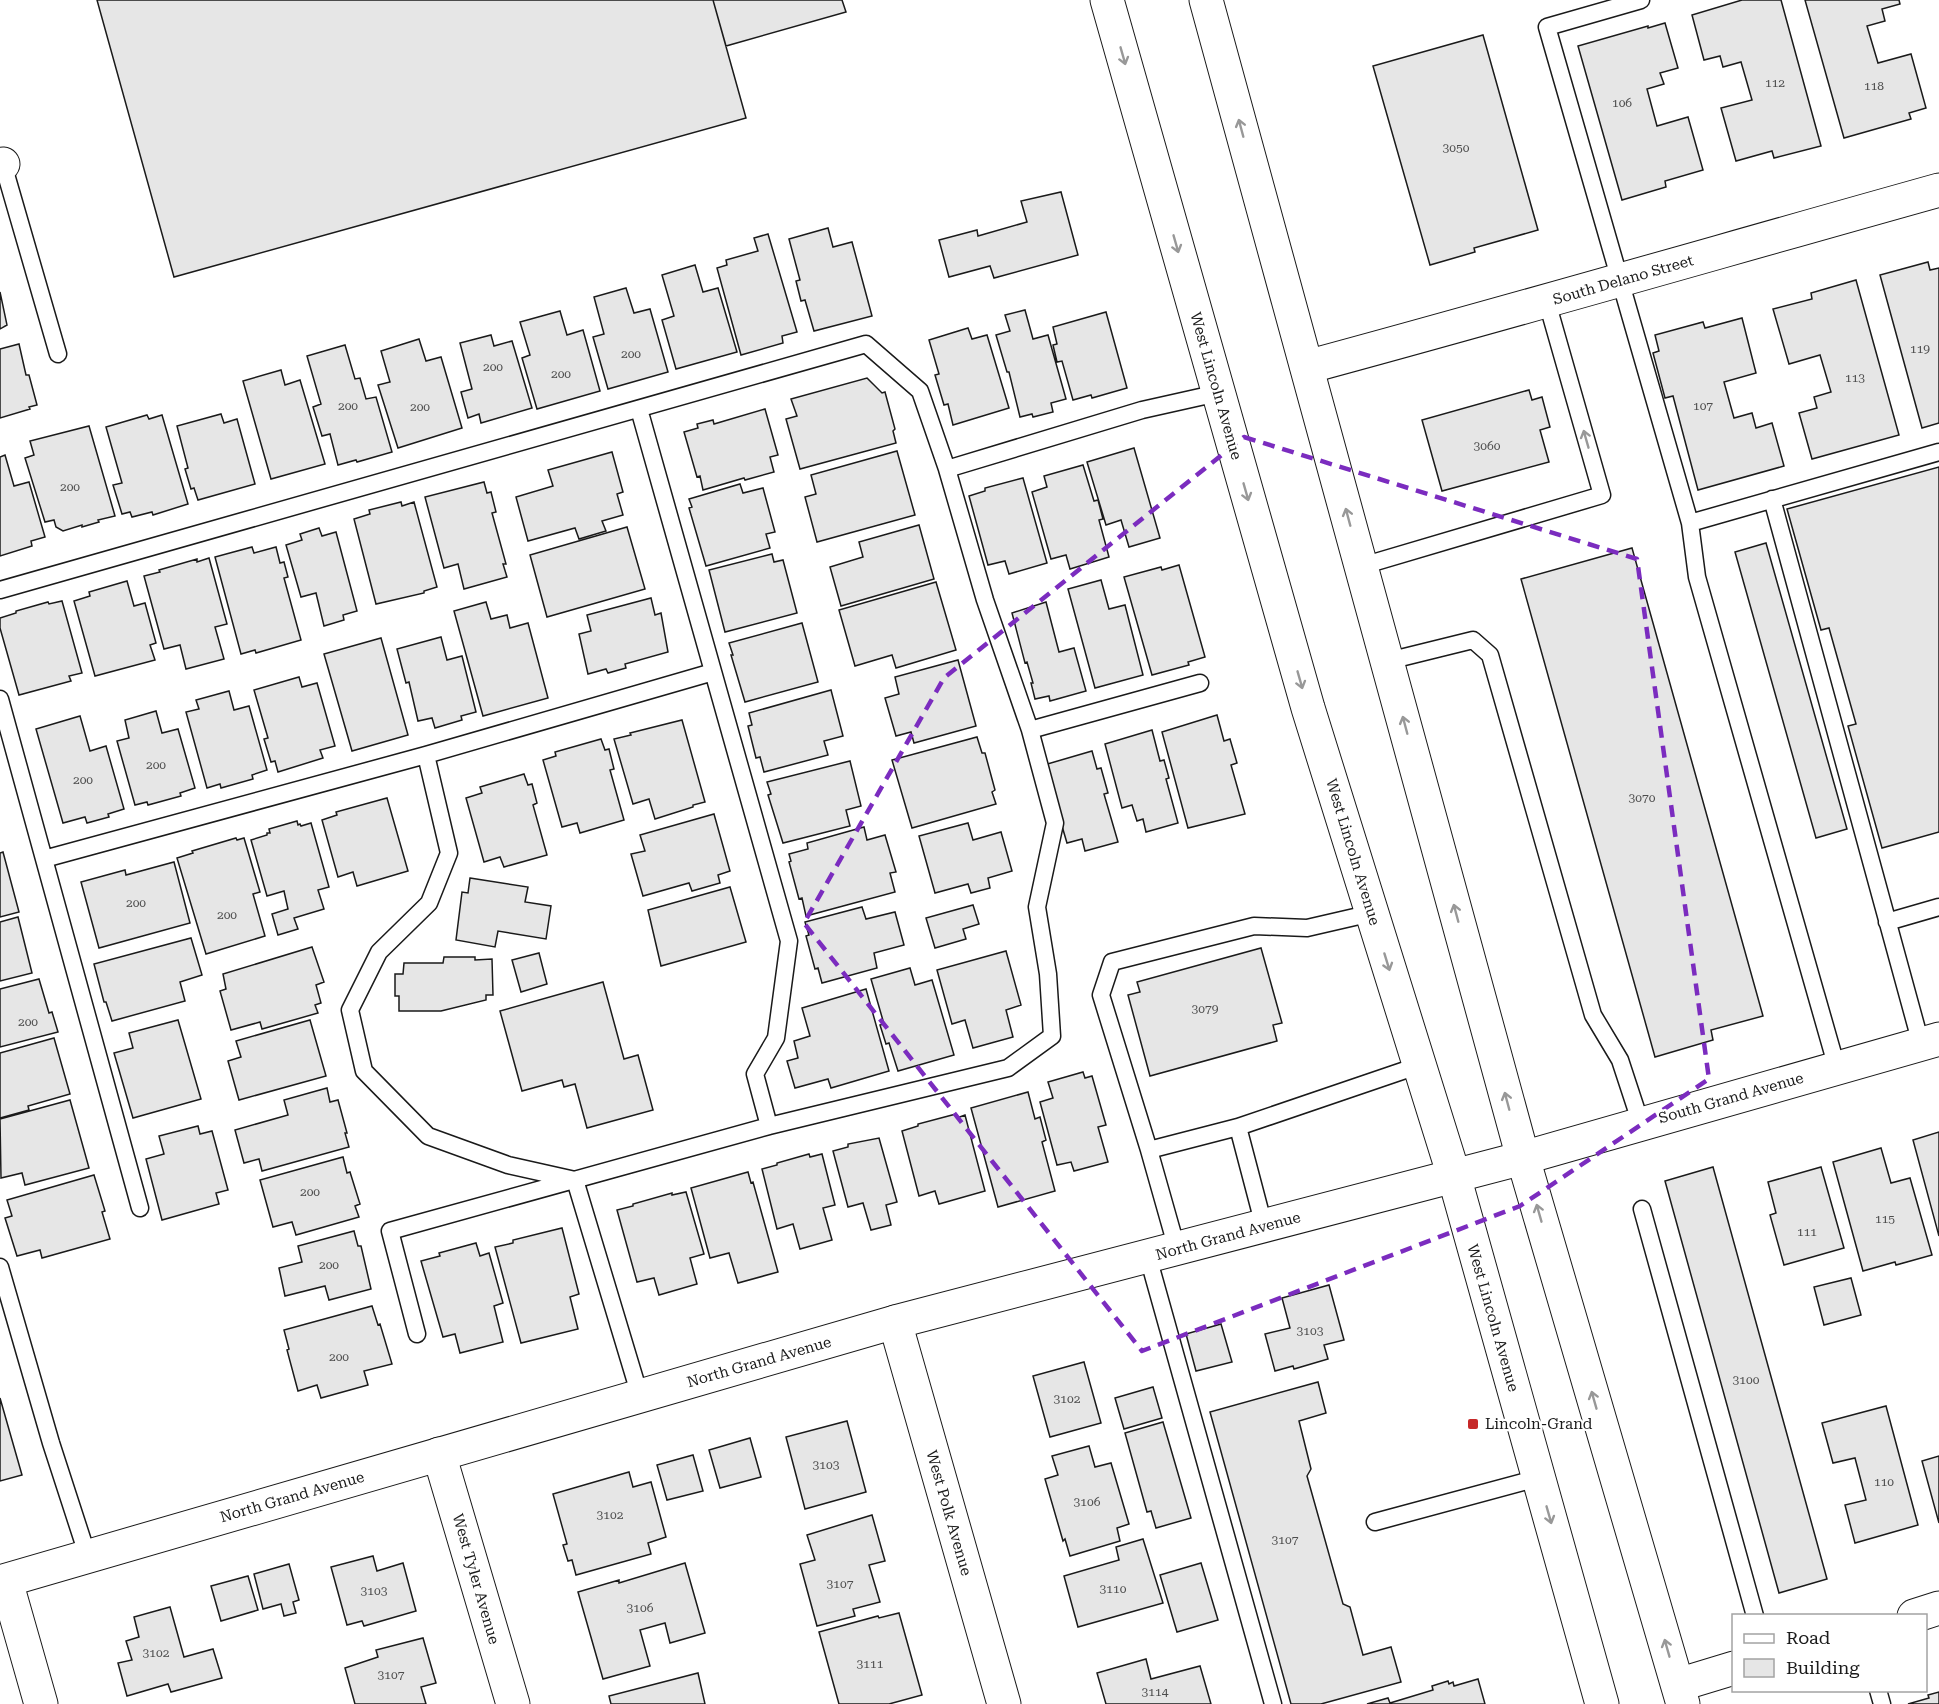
<svg xmlns="http://www.w3.org/2000/svg" width="1939" height="1704" viewBox="0 0 1939 1704" font-family="'Roboto Serif',serif">
	<style>
		.building { fill: #e6e6e6; stroke: #1a1a1a; stroke-width: 1.5 }
		.lines { fill: none; stroke-linecap: round; stroke-linejoin: round }
		.lane-casing { stroke: #1a1a1a; stroke-width: 19 }
		.street-casing { stroke: #1a1a1a; stroke-width: 35 }
		.secondary-casing { stroke: #1a1a1a; stroke-width: 35 }
		.primary-casing { stroke: #1a1a1a; stroke-width: 35 }
		.lane { stroke: #fff; stroke-width: 16 }
		.street { stroke: #fff; stroke-width: 33 }
		.secondary { stroke: #fff; stroke-width: 33 }
		.primary { stroke: #fff; stroke-width: 33 }
		.oneway { stroke: #989898 }
		.marked { fill: none; stroke: #7b2cbf; stroke-width: 4.5; stroke-dasharray: 12 8; stroke-linejoin: round }
		.poi-dot { fill: #c62828; stroke: #fff; stroke-width: 2 }
		.labels { text-anchor: middle; dominant-baseline: central; stroke-width: 4.5; stroke-linejoin: round; paint-order: stroke }
		.number-label { font-size: 12px; fill: #4d4d4d }
		.street-label { font-size: 15px; fill: #1a1a1a; stroke: #fff }
		.poi-label { font-size: 15px; fill: #1a1a1a; stroke: #fff; text-anchor: start }
	</style>
	<rect width="100%" height="100%" fill="#fff"/>
	<path class="building" d="M97,0h616l33,118 -572,159z
		M713,0h129l4,12 -120,34z
		M1742,0h39l40,146 -47,12 -2,-7 -36,10 -15,-53 31,-8 -11,-38 -18,5 -3,-11 -16,4 -12,-45z
		M1805,0h94l1,4 -18,5 3,12 -18,5 11,37 33,-9 15,54 -17,5 2,6 -67,19z
		M1665,23l13,45 -18,5 4,11 -17,5 10,37 31,-9 15,53 -38,11 1,6 -44,13 -44,-154 70,-20v2z
		M1483,35l55,195 -64,18 1,4 -45,13 -57,-199z
		M1061,192l17,63 -84,23 -4,-12 -41,11 -10,-37 38,-10 1,6 49,-14 -6,-21z
		M828,228l5,19 19,-5 20,74 -58,15 -9,-31 -4,1 -5,-20 4,-1 -11,-41z
		M768,234l29,98 -15,4 1,7 -42,12 -24,-87 10,-3 -1,-5 32,-9 -4,-13z
		M1928,262l2,8 9,-2v155l-17,5 -42,-153z
		M695,265l8,27 15,-4 19,64 -61,17 -14,-49 12,-4 -12,-41z
		M1856,280l43,155 -87,24 -13,-46 18,-5 -3,-11 17,-5 -11,-37 -31,9 -16,-55 39,-10 -1,-6z
		M626,288l8,25 16,-4 18,63 -60,17 -15,-52 11,-3 -10,-37z
		M0,292l7,33 -7,4z
		M1025,310l8,29 15,-4 18,64 -15,4 2,9 -20,5 -1,-3 -12,3 -11,-45h-2l-11,-37 14,-4 -5,-16z
		M560,311l7,24 16,-5 17,61 -63,18 -15,-51 8,-3 -10,-33z
		M1106,312l21,76 -35,10 -1,-3 -18,5 -11,-39 -5,1 -4,-17 4,-1 -4,-17z
		M1742,318l14,55 -32,9 10,36 18,-5 4,15 16,-5 12,43 -86,24 -25,-94 -8,2 -12,-45 6,-2 -4,-16 48,-13 2,6z
		M968,328l4,11 15,-4 22,73 -56,17 -5,-21 -4,1 -9,-30 4,-1 -10,-34z
		M491,335l3,11 18,-5 20,67 -51,15 -2,-9 -11,4 -7,-26 11,-3 -12,-46z
		M419,339l7,22 15,-4 21,71 -64,20 -20,-63 12,-3 -9,-31z
		M19,344l7,31h3l8,30 -8,2 1,2 -30,9v-69z
		M345,345l10,34 5,-1 6,21 10,-2 16,55 -35,10 -1,-2 -18,5 -8,-31 -8,2 -9,-29 8,-3 -14,-48z
		M281,370l4,15 15,-5 25,84 -54,15 -28,-98z
		M867,378l15,15 3,-1 10,37 -2,2 3,12 -96,26 -14,-50 11,-3 -6,-17z
		M1529,390l3,10 10,-3 8,30 -10,3 9,32 -107,29 -20,-71z
		M765,409l13,46 -8,2 4,15 -29,8 -1,-2 -41,12 -3,-14 -3,1 -13,-45 14,-4 -1,-4 16,-4 1,4z
		M221,414l3,9 13,-4 18,65 -57,16 -4,-12 -3,1 -6,-20 3,-1 -11,-42z
		M147,415l2,4 13,-4 26,89 -35,11 -1,-3 -20,5 -2,-5 -8,2 -9,-29 9,-2 -16,-56z
		M89,426l26,90 -17,4 1,2 -17,5v-2l-19,6 -7,-4 -2,-7 -9,2 -20,-64 9,-3 -4,-14z
		M1134,448l26,90 -31,9 -8,-27 -15,5 -19,-63z
		M897,451l18,64 -98,27 -12,-45 11,-3 -5,-19z
		M612,452l11,40 -6,2 6,21 -21,6 4,10 -27,8 -4,-11 -47,13 -12,-44 37,-11 -5,-16z
		M5,455l9,31 15,-4 16,55 -14,4 1,5 -32,10v-99z
		M1083,465l11,36 4,-1 5,19 -4,1 10,37 -39,12 -4,-14 -15,4 -19,-67 15,-5 -3,-11z
		M1939,467v365l-57,16 -34,-122 8,-2 -27,-96 -8,2 -34,-121z
		M1023,478l24,85 -38,11 -4,-13 -17,4 -19,-69 16,-5v-3z
		M484,482l3,11 4,-1 5,20 -4,1 14,51h-3l4,13 -43,12 -6,-25 -14,4 -19,-71z
		M740,484l3,9 20,-5 12,44 -9,2 4,14 -64,18 -17,-58 3,-1 -3,-8z
		M401,502l1,4 12,-4 23,85 -13,4v2l-48,11 -22,-85 16,-5 -1,-4z
		M919,525l15,54 -93,27 -11,-39 33,-10 -4,-15z
		M627,527l18,62 -98,28 -17,-62z
		M319,528l3,8 14,-4 21,79 -14,4 1,5 -20,6 -8,-33 -15,4 -15,-52 16,-5 -2,-6z
		M1766,543l81,286 -31,9 -81,-286z
		M252,547l2,6 22,-6 4,16 4,-1 4,15 -4,1 17,62 -45,13 -1,-3 -14,4 -26,-97z
		M1632,548l131,468 -52,14 2,10 -58,17 -134,-478z
		M772,554l2,8 9,-2 14,53 -72,19 -16,-62z
		M209,558l18,66 -12,3 9,32 -38,10 -6,-24 -16,4 -20,-73 16,-4 -1,-2 38,-11v3z
		M1179,565l26,92 -17,5 1,3 -37,10 -28,-98 37,-10 1,3z
		M1101,580l8,29 16,-4 18,70 -48,13 -27,-99z
		M127,581l7,25 11,-3 11,40 -6,2 5,15 -60,16 -21,-75 16,-5 -1,-4z
		M936,582l20,68 -60,18 -4,-13 -37,11 -16,-56z
		M651,598l4,17 6,-2 7,39 -43,12 1,4 -18,5 -2,-4 -18,5 -9,-40 12,-3 -4,-16z
		M62,601l20,72 -13,3 2,5 -52,14 -19,-67v-10l16,-5v-2l32,-9 1,2z
		M486,602l5,17 16,-4 3,13 18,-5 20,75 -65,18 -29,-105z
		M1046,602l13,50 15,-4 12,43 -36,10 -1,-5 -14,3 -4,-16h2l-6,-21 -2,1 -13,-50z
		M802,623l16,59 -73,20 -14,-47h2l-4,-12z
		M441,637l6,23 15,-4 14,56 -15,4 1,4 -27,8 -3,-10 -14,3 -9,-39 -3,1 -9,-34z
		M381,638l27,97 -56,16 -28,-97z
		M958,660l18,66 -62,17 -3,-11 -15,4 -11,-38 14,-4 -4,-17z
		M299,677l3,10 15,-4 18,63 -15,4 3,8 -45,14 -3,-11 -4,1 -7,-23 4,-1 -14,-48z
		M831,690l12,46 -19,5 4,14 -64,17 -4,-15 -4,1 -8,-32 4,-1 -3,-12z
		M229,691l5,19 15,-4 18,64 -15,5 1,4 -32,9 -1,-4 -13,4 -21,-76 13,-3 -3,-9z
		M156,711l6,22 16,-4 17,59 -15,5 1,3 -33,9 -1,-3 -12,3 -18,-64 12,-3 -4,-18z
		M1217,715l7,26 6,-2 7,24 -6,2 14,49 -57,14 -26,-96z
		M80,716l10,35 16,-5 18,63 -16,5 1,3 -22,6 -2,-6 -22,6 -27,-94z
		M682,720l23,82 -12,3v2l-38,12 -6,-20 -16,5 -19,-65 17,-4 -1,-2z
		M1152,730l8,31 4,-1 5,18 -3,1 12,44 -32,9 -3,-13 -6,2 -5,-16 -10,3 -17,-64z
		M977,737l5,16h3l10,37 -3,2 4,12 -84,24 -20,-68z
		M601,739l4,11 4,-1 5,20 -4,1 14,50 -44,13 -3,-10 -15,4 -19,-67 13,-4 -1,-4z
		M1092,751l5,18 4,-1 7,25 -4,1 14,48 -33,9 -3,-12 -15,4 -23,-78z
		M850,761l11,45 -15,4 4,16 -67,17 -15,-48 3,-1 -4,-12z
		M524,774l4,11 4,-1 5,19 -4,2 14,50 -43,12 -4,-10 -16,5 -18,-64 16,-5 -2,-6z
		M387,798l21,73 -51,15 -4,-14 -15,5 -16,-57 15,-5 -1,-3z
		M714,814l16,57 -12,4 2,8 -28,8 -3,-8 -46,13 -12,-42 14,-3 -5,-16z
		M297,821l1,4 2,-1 1,2 10,-3 18,64 -11,3 6,19 -30,9 4,11 -20,6 -6,-21 16,-5 -4,-18 -17,5 -16,-56 16,-5v-2h3l-1,-4z
		M968,823l5,17 28,-8 11,39 -24,7 2,10 -19,5 -3,-9 -33,9 -16,-57z
		M864,827l3,13 18,-5 11,37 -6,1 5,19 -89,24 -4,-18 -3,1 -10,-37 2,-1 -2,-7 19,-5 -1,-6z
		M236,838l1,2 7,-2 16,54 -7,2 12,42 -59,18 -29,-96 16,-5 -1,-2z
		M3,852l16,60 -19,5v-64z
		M174,862l16,61 -91,25 -18,-66 44,-12 1,5z
		M470,878l58,9 -3,15 26,4 -5,33 -48,-8 -3,16 -39,-7 6,-48 6,1z
		M730,887l16,55 -85,24 -13,-56z
		M973,905l6,19 -16,5 3,10 -31,9 -9,-30z
		M862,907l4,12 29,-7 9,33 -30,8 3,15 -55,15 -4,-15 -3,1 -9,-33 3,-1 -4,-13z
		M18,917l14,56 -32,8v-59z
		M191,938l11,37 -22,7 5,19 -73,20 -6,-19h-2l-10,-38z
		M312,947l12,35 -8,3 5,18 -6,2 3,8 -56,16 -2,-7 -29,8 -11,-39 6,-2 -3,-15z
		M1261,948l21,75 -9,2 4,16 -127,35 -22,-81 12,-3 -3,-10z
		M1006,951l15,54 -15,5 7,27 -40,11 -8,-28 -13,4 -15,-54z
		M539,953l8,31 -26,8 -9,-32z
		M444,957h31v3l17,-1 1,36h-7v5l-45,11h-42v-15h-4v-22h8l1,-11h39z
		M910,968l5,17 17,-5 22,75 -56,16 -9,-28 -3,1 -6,-19 4,-1 -13,-45z
		M39,979l10,34 3,-1 6,20 -58,15v-58z
		M603,982l21,77 14,-4 15,55 -66,18 -12,-44 -11,3 -2,-7 -40,11 -22,-80z
		M866,989l23,82 -58,17 -3,-9 -33,9 -8,-27 11,-3 -4,-17 16,-5 -8,-28z
		M178,1020l23,79 -68,19 -19,-65 19,-5 -4,-15z
		M310,1020l16,56 -87,24 -11,-39 13,-4 -5,-16z
		M54,1038l16,56 -42,12 1,4 -29,8v-65z
		M1083,1072l2,6 7,-2 14,49 -8,2 10,35 -34,9 -3,-9 -14,3 -17,-63 13,-4 -5,-16z
		M327,1088l3,14 8,-2 9,33h-2l4,14 -87,24 -3,-12 -15,4 -9,-33 53,-15 -4,-15z
		M1028,1092l7,27 5,-2 6,23 -4,2 13,49 -57,16 -27,-99z
		M70,1100l19,68 -64,17 -3,-12 -21,5 -1,-59z
		M956,1114l1,4 8,-3 20,76 -46,13 -4,-13 -16,5 -17,-65 16,-5v-2z
		M198,1126l2,8 12,-3 16,59 -12,3 3,11 -57,16 -16,-61 18,-5 -5,-18z
		M1939,1132v104l-26,-96z
		M879,1138l18,64 -11,3 5,20 -20,5 -8,-27 -15,4 -15,-56 15,-4v-3z
		M1881,1148l10,35 19,-5 22,77 -36,10 -1,-3 -32,9 -30,-109z
		M809,1154l1,3 12,-3 13,51 -12,3 9,32 -32,9 -7,-25 -16,5 -15,-60 15,-4v-2z
		M343,1157l4,16 3,-1 10,32 -5,2 4,11 -63,18 -4,-13 -19,5 -13,-47z
		M1713,1167l114,412 -48,14 -114,-412z
		M1821,1167l23,81 -60,17 -14,-50 6,-2 -8,-31z
		M748,1172l3,11 2,-1 25,90 -40,11 -9,-30 -19,5 -19,-70z
		M94,1175l11,36 -3,1 8,27 -68,19 -2,-8 -23,6 -12,-38 7,-2 -5,-16z
		M686,1192l18,62 -14,4 7,26 -38,11 -5,-17 -17,4 -20,-72 16,-4v-2l39,-11v2z
		M562,1228l17,66 -9,3 8,32 -57,14 -26,-96 18,-4v-3z
		M354,1231l4,15h3l10,43 -42,11 -4,-14 -40,10 -6,-28 23,-6 -4,-16z
		M476,1243l4,13 9,-3 14,50 -9,3 9,36 -43,11 -5,-19 -12,3 -22,-76 19,-5 -1,-3z
		M1851,1278l10,37 -37,10 -10,-38z
		M1329,1285l15,55 -20,5 4,14 -34,10 -1,-3 -18,5 -10,-37 25,-6 -8,-30z
		M372,1306l6,19 2,-1 12,40 -28,7 4,14 -47,13 -4,-13 -19,6 -11,-41 2,-1 -5,-19z
		M1221,1324l11,38 -36,9 -10,-37z
		M1084,1362l17,61 -51,14 -17,-61z
		M1318,1382l8,31 -27,8 12,48 -4,7 36,128 7,3 13,48 28,-8 10,35 -80,22h-30l-81,-292z
		M1153,1387l9,31 -38,11 -9,-31z
		M0,1398l22,77 -22,6z
		M1886,1406l32,119 -63,18 -10,-38 21,-5 -11,-42 -22,5 -11,-40z
		M847,1421l19,71 -61,17 -19,-72z
		M1163,1422l28,96 -35,10 -5,-17 -4,1 -22,-79z
		M750,1438l11,39 -41,11 -11,-38z
		M1089,1446l6,21 16,-4 18,61 -12,4 3,13 -50,15 -5,-17 -2,2 -18,-62 13,-4 -6,-19z
		M693,1455l10,36 -36,9 -10,-35z
		M1939,1456v67l-17,-62z
		M629,1472l4,15 18,-5 15,55 -18,6 3,11 -75,21 -4,-15 -4,1 -5,-16 4,-1 -14,-50z
		M872,1515l13,46 -16,4 11,37 -27,7 2,7 -38,10 -17,-62 15,-4 -8,-25z
		M1143,1539l20,64 -85,24 -14,-51 55,-16 -3,-13z
		M373,1556l4,15 26,-8 13,48 -52,15 -2,-5 -15,4 -16,-58z
		M685,1563l20,70 -35,10 -5,-20 -25,7 10,36 -47,13 -25,-87 41,-12v3z
		M1201,1563l17,57 -41,12 -17,-57z
		M289,1564l10,36 -6,2 3,11 -12,3 -3,-12 -18,5 -9,-35z
		M248,1576l10,34 -37,11 -10,-35z
		M170,1607l14,50 29,-8 9,29 -51,14 -3,-8 -41,12 -9,-33 14,-3 -6,-19 13,-4 -5,-20z
		M899,1613l23,82 -33,9h-50l-20,-72 59,-16 1,2z
		M423,1638l13,45 -15,4 5,17h-71l-10,-36 33,-11 -2,-7z
		M1146,1659l5,20 49,-13 11,38h-105l-9,-31z
		M698,1673l7,31h-94l-2,-8z
		M1478,1679l7,25h-118l21,-6 2,5 43,-13 -1,-4 16,-5 1,3 4,-2 1,4z
		M1939,1692v12h-31l21,-6 -1,-3z"/>
	<g class="lines">
		<defs>
			<path id="lane" d="M1641,0l-94,27 143,496 7,54 140,491
				M3,164l55,190
				M639,409l150,532 -13,97 -21,36 14,52
				M947,469l195,-59 76,-17
				M1772,499l149,545
				M1690,523l249,-71
				M1362,566l240,-71 -55,-193
				M0,590l866,-246 54,47 27,78 38,131 45,130 25,93 -18,84 11,67 4,62 -44,32 -239,58 -379,105 27,103
				M1388,661l85,-21 17,15 103,360 27,45 21,64
				M0,699l140,509
				M1030,730l170,-47
				M426,755l23,98 -20,50 -50,49 -29,58 14,61 64,65 80,29 67,15 65,216
				M44,859l382,-104 287,-83
				M1887,922l52,-15
				M1149,1150l89,-23
				M1642,1209l113,407
				M1264,1226l-26,-99 182,-62
				M1177,1249l-28,-99 -48,-155 11,-33 142,-36 53,2 65,-15
				M1148,1257l125,447
				M0,1267l51,176 37,114
				M1375,1522l163,-44
				M1878,1690l4,14"/>
			<path id="street" d="M0,165l3,-1
				M1307,367c211,-57 421,-118 632,-177
				M1523,1158l416,-119
				M895,1322l109,382
				M439,1454l74,250
				M6,1581l35,123
				M1914,1616l25,-8
				M1678,1685l56,-17"/>
			<path id="secondary" d="M0,1582l895,-260 628,-164"/>
			<path id="primary" d="M1107,0l201,708 146,468 148,528
				M1206,0l317,1158 160,546"/>
		</defs>
		<use href="#lane" class="lane-casing"/>
		<use href="#street" class="street-casing"/>
		<use href="#secondary" class="secondary-casing"/>
		<use href="#primary" class="primary-casing"/>
		<use href="#lane" class="lane"/>
		<use href="#street" class="street"/>
		<use href="#secondary" class="secondary"/>
		<use href="#primary" class="primary"/>
	</g>
	<defs><path id="oneway-shaft" d="M-6 0H5M1.5-3L5.5 0L1.5 3" fill="none" stroke-width="1.6" stroke-linecap="round" stroke-linejoin="round" transform="scale(1.5)"/></defs>
	<g class="oneway">
		<use href="#oneway-shaft" transform="translate(1123 56) rotate(74)"/>
		<use href="#oneway-shaft" transform="translate(1241 128) rotate(-105)"/>
		<use href="#oneway-shaft" transform="translate(1176 244) rotate(74)"/>
		<use href="#oneway-shaft" transform="translate(1586 439) rotate(-106)"/>
		<use href="#oneway-shaft" transform="translate(1246 492) rotate(74)"/>
		<use href="#oneway-shaft" transform="translate(1348 517) rotate(-105)"/>
		<use href="#oneway-shaft" transform="translate(1300 680) rotate(74)"/>
		<use href="#oneway-shaft" transform="translate(1405 725) rotate(-105)"/>
		<use href="#oneway-shaft" transform="translate(1456 913) rotate(-105)"/>
		<use href="#oneway-shaft" transform="translate(1387 962) rotate(73)"/>
		<use href="#oneway-shaft" transform="translate(1507 1101) rotate(-105)"/>
		<use href="#oneway-shaft" transform="translate(1539 1213) rotate(-106)"/>
		<use href="#oneway-shaft" transform="translate(1594 1400) rotate(-106)"/>
		<use href="#oneway-shaft" transform="translate(1549 1515) rotate(74)"/>
		<use href="#oneway-shaft" transform="translate(1667 1648) rotate(-106)"/>
	</g>
	<path class="marked" d="M1244,437l393,122 72,520 -189,127 -378,145 -338,-428 140,-245z"/>
	<rect class="poi-dot" x="1467" y="1418" width="12" height="12" rx="3"/>
	<g class="labels">
		<g class="number-label">
			<text x="1775" y="83">112</text>
			<text x="1874" y="86">118</text>
			<text x="1622" y="103">106</text>
			<text x="1456" y="148">3050</text>
			<text x="1920" y="349">119</text>
			<text x="631" y="354">200</text>
			<text x="493" y="367">200</text>
			<text x="561" y="374">200</text>
			<text x="1855" y="378">113</text>
			<text x="348" y="406">200</text>
			<text x="1703" y="406">107</text>
			<text x="420" y="407">200</text>
			<text x="1487" y="446">3060</text>
			<text x="70" y="487">200</text>
			<text x="156" y="765">200</text>
			<text x="83" y="780">200</text>
			<text x="1642" y="798">3070</text>
			<text x="136" y="903">200</text>
			<text x="227" y="915">200</text>
			<text x="1205" y="1009">3079</text>
			<text x="28" y="1022">200</text>
			<text x="310" y="1192">200</text>
			<text x="1885" y="1219">115</text>
			<text x="1807" y="1232">111</text>
			<text x="329" y="1265">200</text>
			<text x="1310" y="1331">3103</text>
			<text x="339" y="1357">200</text>
			<text x="1746" y="1380">3100</text>
			<text x="1067" y="1399">3102</text>
			<text x="826" y="1465">3103</text>
			<text x="1884" y="1482">110</text>
			<text x="1087" y="1502">3106</text>
			<text x="610" y="1515">3102</text>
			<text x="1285" y="1540">3107</text>
			<text x="840" y="1584">3107</text>
			<text x="1113" y="1589">3110</text>
			<text x="374" y="1591">3103</text>
			<text x="640" y="1608">3106</text>
			<text x="156" y="1653">3102</text>
			<text x="870" y="1664">3111</text>
			<text x="391" y="1675">3107</text>
			<text x="1155" y="1692">3114</text>
		</g>
		<g class="street-label">
			<text transform="translate(1623 280) rotate(-16)">South Delano Street</text>
			<text transform="translate(1216 386) rotate(74)">West Lincoln Avenue</text>
			<text transform="translate(1353 852) rotate(73)">West Lincoln Avenue</text>
			<text transform="translate(1731 1098) rotate(-16)">South Grand Avenue</text>
			<text transform="translate(1228 1236) rotate(-15)">North Grand Avenue</text>
			<text transform="translate(1493 1318) rotate(74)">West Lincoln Avenue</text>
			<text transform="translate(759 1362) rotate(-16)">North Grand Avenue</text>
			<text transform="translate(292 1497) rotate(-16)">North Grand Avenue</text>
			<text transform="translate(949 1513) rotate(74)">West Polk Avenue</text>
			<text transform="translate(476 1579) rotate(74)">West Tyler Avenue</text>
		</g>
		<g class="poi-label">
			<text x="1485" y="1424">Lincoln-Grand</text>
		</g>
	</g>
	<rect x="1732" y="1614" width="195" height="78" fill="#ffffff" stroke="#a3a3a3" stroke-width="1.5"/>
	<rect x="1744" y="1634" width="30" height="9" fill="#ffffff" stroke="#a3a3a3" stroke-width="1.5"/>
	<text x="1786" y="1644" font-size="18" fill="#1a1a1a">Road</text>
	<rect x="1744" y="1659" width="30" height="18" fill="#e6e6e6" stroke="#a3a3a3" stroke-width="1.5"/>
	<text x="1786" y="1674" font-size="18" fill="#1a1a1a">Building</text>
</svg>
